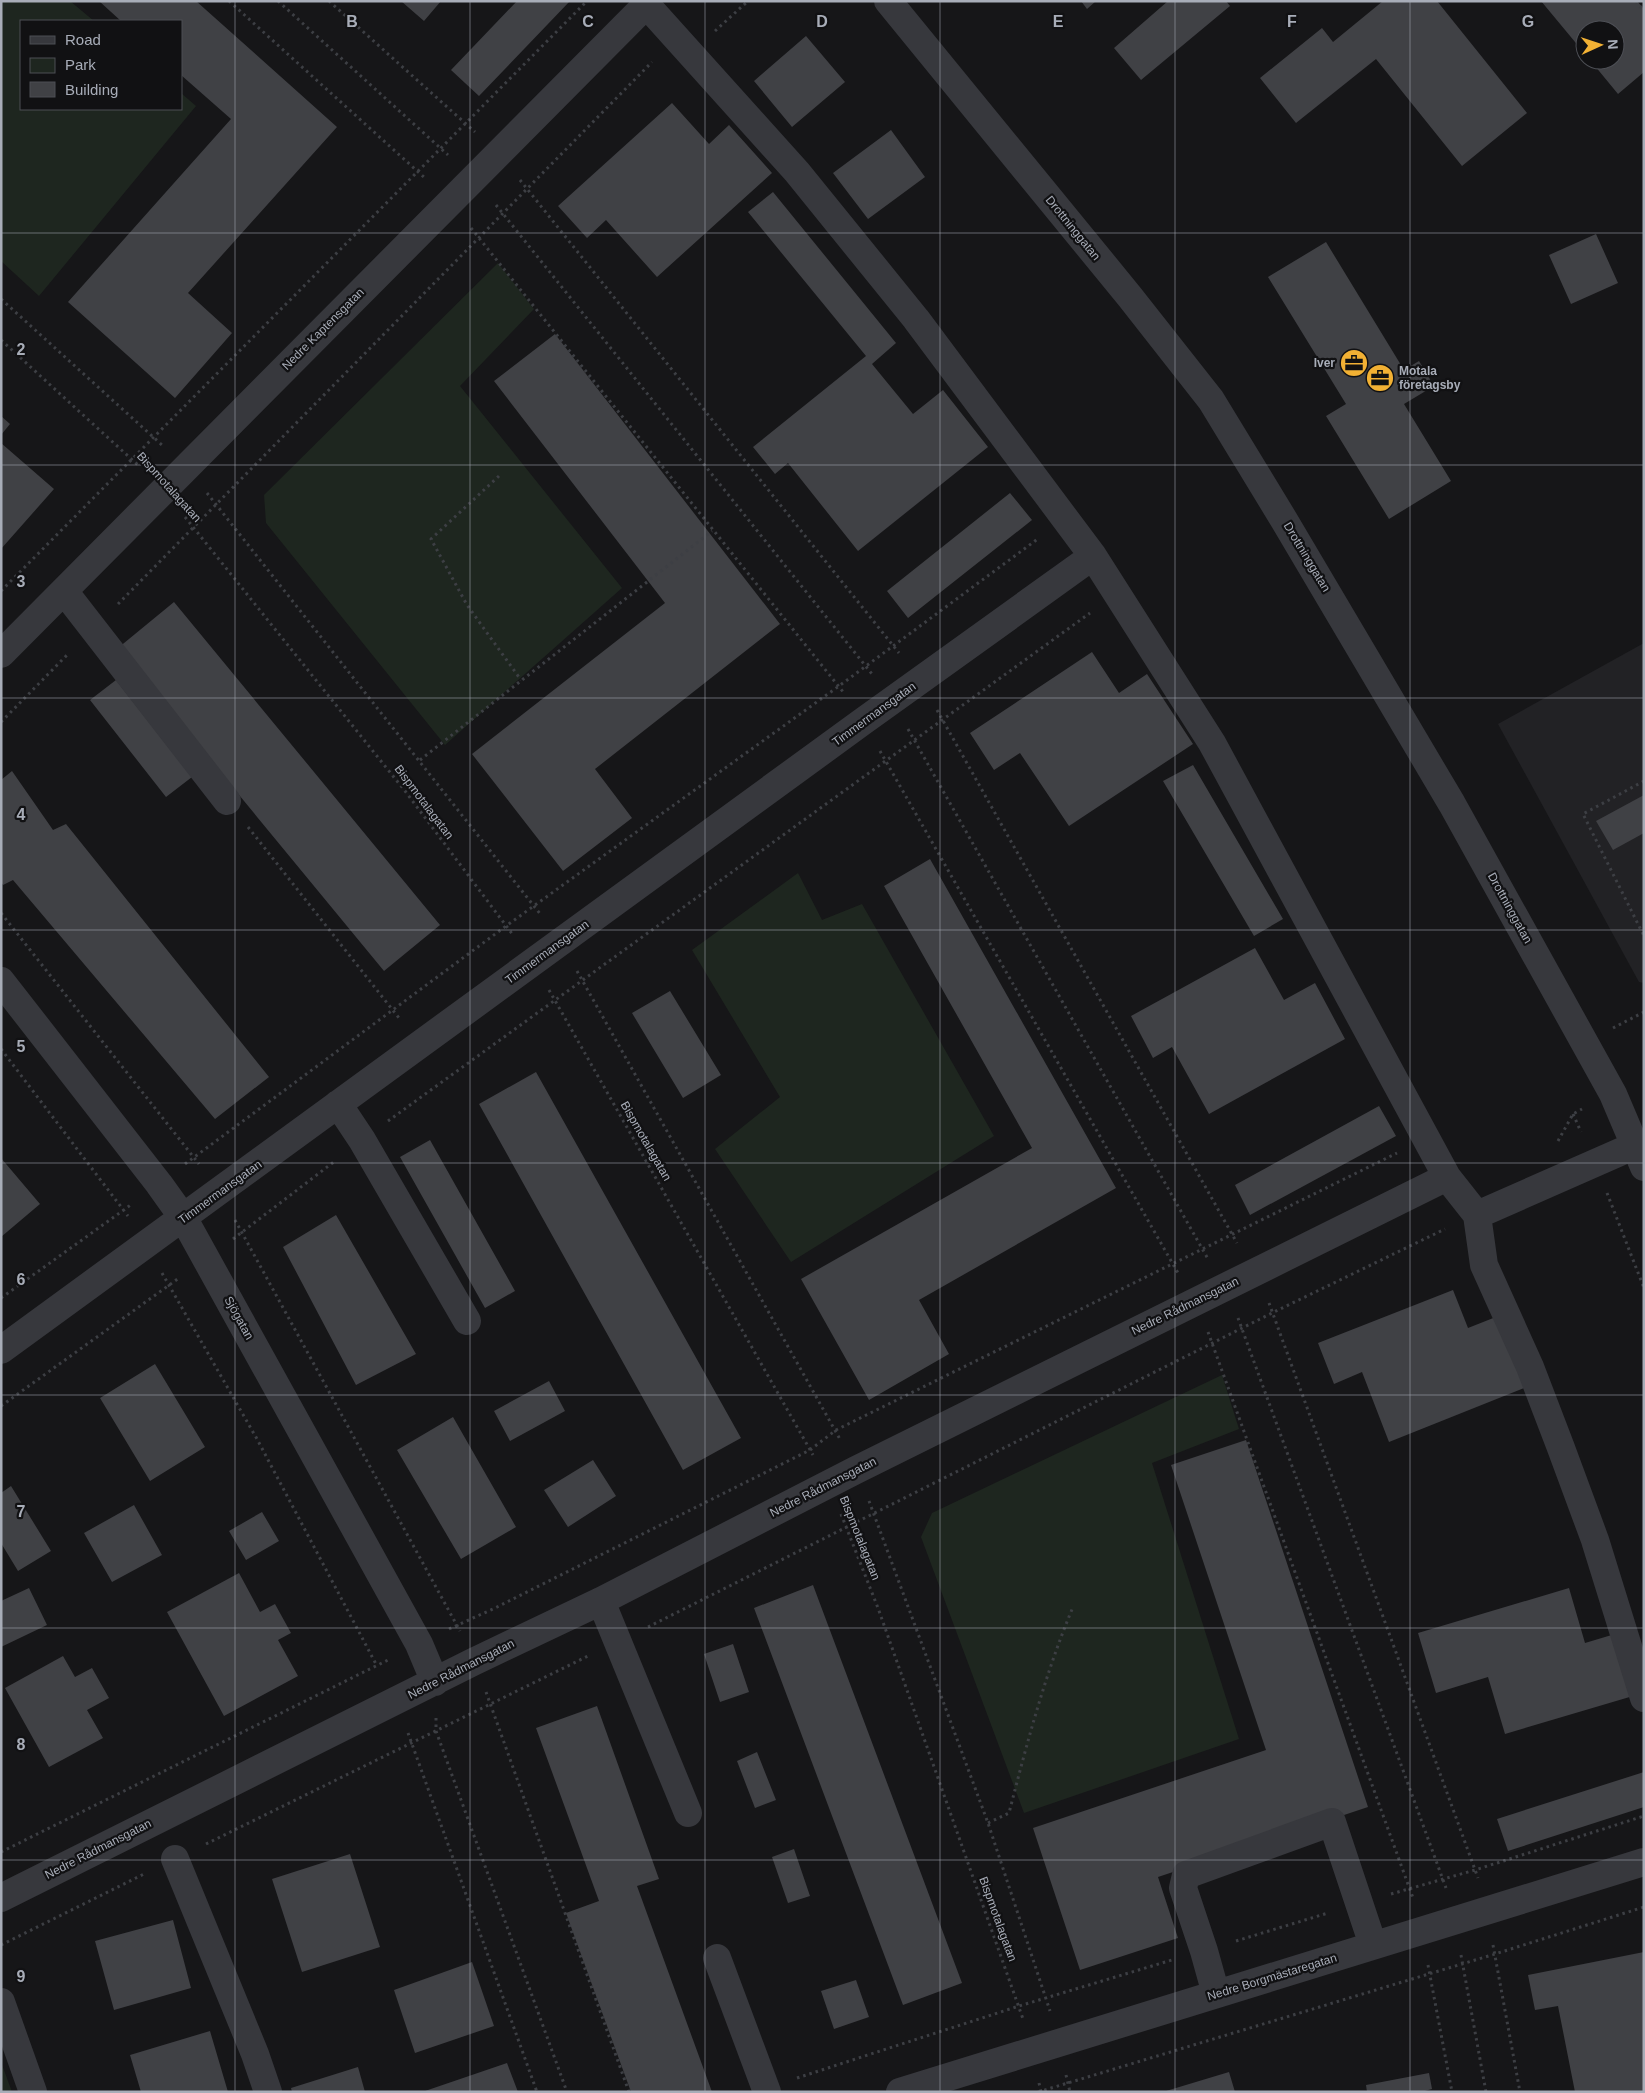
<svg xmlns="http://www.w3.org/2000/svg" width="1645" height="2093" viewBox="0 0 1645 2093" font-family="Arial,sans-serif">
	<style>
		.built { fill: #222225 }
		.green { fill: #1e261f }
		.building { fill: #404145 }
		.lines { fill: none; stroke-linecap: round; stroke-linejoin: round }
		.path { stroke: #3d3f44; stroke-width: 3; stroke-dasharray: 2.5 4; stroke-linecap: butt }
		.minor { stroke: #37383d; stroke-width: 28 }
		.grid { fill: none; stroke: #a8adb8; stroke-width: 1; stroke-opacity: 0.55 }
		.labels { text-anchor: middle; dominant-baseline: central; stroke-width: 4.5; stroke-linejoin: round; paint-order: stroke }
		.street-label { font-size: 12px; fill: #a8adb8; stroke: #111113 }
		.poi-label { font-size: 12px; font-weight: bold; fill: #a8adb8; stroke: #111113; text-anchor: end }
		.grid-label { font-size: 16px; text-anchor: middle; font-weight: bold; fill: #a8adb8; stroke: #111113; stroke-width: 4.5; stroke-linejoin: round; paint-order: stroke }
	</style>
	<rect width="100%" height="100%" fill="#161618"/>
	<path class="built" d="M1644,643v340l-5,-1 -141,-258z"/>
	<path class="green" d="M1,1h69l24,20h-73v88h160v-16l15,13 -157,190 -38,-35z
		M498,263l36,46 -74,77 162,202 -177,157 -179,-222 -2,-28z
		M798,873l24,47 40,-16 132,232 -203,126 -76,-113 65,-52 -88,-147z
		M1222,1375l17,54 -87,34 87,276 -215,74 -103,-276 11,-24z
		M1,2062l11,30h-11z"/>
	<path class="building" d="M99,1h97l141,126 -149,166 44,40 -57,65 -107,-96 163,-183 -50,-44v-54h-60z
		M401,1h40l-17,20z
		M517,1h53l-91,95 -28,-26z
		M1081,1h15l-9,8z
		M1168,1h58l4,5 -89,74 -27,-32z
		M1383,1h54l90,112 -65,53 -86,-107 -80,64 -36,-45 62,-50 11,14z
		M1541,1h96l7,8v63l-26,22 -28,-34h25v-30h-30v24z
		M806,36l39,46 -53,45 -38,-46z
		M672,103l37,41 20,-19 43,48 -115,104 -51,-57 -19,18 -29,-32z
		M891,130l34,47 -57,42 -35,-46z
		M773,192l123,151 -24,21 41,50 30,-24 45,57 -130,104 -70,-88 -13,11 -22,-27 113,-91 -118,-144z
		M1596,234l22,49 -47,21 -22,-49z
		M1326,242l78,128 15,-9 15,25 -30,18 47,77 -62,38 -63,-103 20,-12 -78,-127z
		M555,334l225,290 -185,145 37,49 -69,53 -91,-117 193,-151 -171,-222z
		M1,416l9,8 -9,11z
		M1,443l53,46 -53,60z
		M1010,493l22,27 -124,98 -21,-27z
		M174,602l266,323 -56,46 -266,-323z
		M1092,652l27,41 28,-19 46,70 -124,82 -49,-73 -26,17 -24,-37z
		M116,680l76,97 -26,20 -76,-97z
		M1193,765l90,154 -29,17 -91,-155z
		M12,771l41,59 13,-6 203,253 -54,42 -202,-239 -10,5 -2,-3v-102z
		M1644,795v38l-31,17 -17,-29z
		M930,859l186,329 -197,112 30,54 -80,46 -68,-121 231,-131 -148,-262z
		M1255,948l29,52 31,-17 30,56 -136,75 -37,-67 -19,11 -22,-42z
		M670,991l51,84 -38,23 -51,-85z
		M536,1072l205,366 -58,32 -204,-366z
		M1379,1106l17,30 -146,79 -15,-30z
		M430,1140l85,151 -30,17 -85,-151z
		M1,1158l39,46 -39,33z
		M336,1215l80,139 -60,31 -73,-138z
		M1453,1290l15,38 43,-17 28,71 -150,60 -27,-70 -28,12 -16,-41z
		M155,1364l50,83 -55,34 -50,-83z
		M549,1381l16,30 -55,30 -16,-30z
		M453,1417l63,110 -55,32 -64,-109z
		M1246,1440l122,367 -210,70 20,61 -98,32 -47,-142 233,-78 -95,-285z
		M593,1460l23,36 -48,31 -24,-37z
		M11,1486l40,65 -33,20 -17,-28v-50z
		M134,1505l28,50 -50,27 -28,-49z
		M262,1512l17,29 -33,19 -17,-29z
		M239,1573l21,39 15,-8 16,29 -13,7 20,36 -74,40 -57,-104z
		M813,1585l149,398 -59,22 -149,-397z
		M29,1588l18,37 -46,22v-46z
		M1569,1588l16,55 30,-9 18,62 -128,38 -17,-57 -52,16 -18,-60z
		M733,1644l16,48 -29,10 -16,-48z
		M63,1656l12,21 17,-9 17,30 -22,12 16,28 -54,29 -44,-79z
		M597,1706l62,173 -22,7 75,206h-81l-65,-179 33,-12 -63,-173z
		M757,1752l19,48 -21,8 -18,-47z
		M1644,1772v35l-136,44 -11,-32z
		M794,1849l16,47 -22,7 -16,-46z
		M350,1854l30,93 -78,25 -30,-93z
		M173,1920l18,68 -77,22 -19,-69z
		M1644,1952v140h-69l-17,-86 -23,4 -7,-35z
		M472,1962l22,64 -79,27 -21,-63z
		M856,1980l13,37 -35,12 -13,-38z
		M210,2031l18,61h-87l-11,-37z
		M507,2063l11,29h-93v-1z
		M358,2067l7,25h-73l-1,-4z
		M1229,2072l6,20h-69v-1z
		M1429,2073l3,16 -11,3h-54l-1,-7z"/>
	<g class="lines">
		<path class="path" d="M229,1l197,178
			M278,1l170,154
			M329,1l146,131
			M1636,1l8,10
			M715,31l33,-30
			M520,180l379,473
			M496,205l376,469
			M471,228l373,465
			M1,299l161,146
			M1,340l138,126
			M499,476l-68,63 36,66 54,75
			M207,493l334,422
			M185,517l220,274 108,144
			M1,591l586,-590
			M118,604l534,-542
			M937,710l300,533
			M1,722l68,-69
			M908,729l300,530
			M880,751l298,522
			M420,760l292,-229
			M1644,781l-61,33 61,122
			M248,827l151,191
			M1,913l198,251
			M577,971l264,470
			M549,990l264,465
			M1613,1028l31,-16
			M1,1049l127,167
			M1573,1114l8,18
			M388,1121l702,-508
			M1558,1141l15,-27 9,-5
			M185,1164l321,-238 333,-240 200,-148
			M1607,1193l37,95
			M235,1220l225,411
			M233,1239l102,-78
			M162,1273l95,166 120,227
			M1,1298l131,-94
			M1269,1303l209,575
			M1238,1318l208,570
			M1208,1332l205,566
			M1,1406l178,-128
			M869,1501l119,322 62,188
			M841,1514l37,94 145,411
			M648,1627l626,-315 171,-83
			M449,1629l46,-21 315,-158 26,-20 561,-277
			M486,1692l143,400
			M436,1718v13l131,361
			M408,1733l129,359
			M988,1823l21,-10c18,-70 36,-139 64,-206
			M206,1844l382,-188
			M1,1852l389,-193
			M1391,1894l84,-24 169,-54
			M1236,1941l92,-28
			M1,1945l143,-71
			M1493,1945l27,147
			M1461,1955l25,137
			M1428,1965l24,127
			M1066,2075l4,17
			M797,2078l222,-72 153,-46
			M1039,2083l2,9
			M1038,2092l457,-138 149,-47"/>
		<path class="minor" d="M643,1l154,171 119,147 177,237 119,187 235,434
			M888,1l242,296 81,103 73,120 168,284 161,290 31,73
			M64,591l163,210
			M1,654l645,-649
			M1,981l158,203 25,35 235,425 16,38
			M338,1104l24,36 105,181
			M1477,1215l7,50 46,102 31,81 34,92 49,158
			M1,1350l861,-628 231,-166
			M601,1601l87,212
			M175,1859l80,195 13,38
			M1,1898l472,-236 128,-61 255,-131 591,-293 30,38 159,-70
			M717,1958l50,134
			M1216,1994l-12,-43 -21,-63 3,-13 146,-53 41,123
			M1,2002l32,90
			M900,2092l744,-230"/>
	</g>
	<path class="grid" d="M235,1v2091M470,1v2091M705,1v2091M940,1v2091M1175,1v2091M1410,1v2091M1,233h1643M1,465h1643M1,698h1643M1,930h1643M1,1163h1643M1,1395h1643M1,1628h1643M1,1860h1643"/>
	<defs>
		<symbol id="office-disc" viewBox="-11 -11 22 22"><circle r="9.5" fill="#f2b134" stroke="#111113"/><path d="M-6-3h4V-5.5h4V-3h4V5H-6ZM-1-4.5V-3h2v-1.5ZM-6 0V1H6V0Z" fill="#111"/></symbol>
	</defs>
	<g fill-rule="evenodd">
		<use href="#office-disc" x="1338" y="347" width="32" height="32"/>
		<use href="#office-disc" x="1364" y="362" width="32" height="32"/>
	</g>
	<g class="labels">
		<g class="street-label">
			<text transform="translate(1073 228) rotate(51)">Drottninggatan</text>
			<text transform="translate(323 329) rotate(-45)">Nedre Kaptensgatan</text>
			<text transform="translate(169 487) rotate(48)">Bispmotalagatan</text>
			<text transform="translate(1307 557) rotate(59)">Drottninggatan</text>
			<text transform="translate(874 714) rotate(-36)">Timmermansgatan</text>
			<text transform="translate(424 802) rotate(53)">Bispmotalagatan</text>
			<text transform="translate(1510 908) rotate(61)">Drottninggatan</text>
			<text transform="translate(547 952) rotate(-36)">Timmermansgatan</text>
			<text transform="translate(646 1141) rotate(60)">Bispmotalagatan</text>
			<text transform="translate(220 1192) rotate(-36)">Timmermansgatan</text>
			<text transform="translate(1185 1306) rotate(-26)">Nedre Rådmansgatan</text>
			<text transform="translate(239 1318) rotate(61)">Sjögatan</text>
			<text transform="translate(823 1487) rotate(-27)">Nedre Rådmansgatan</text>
			<text transform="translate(860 1538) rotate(68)">Bispmotalagatan</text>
			<text transform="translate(461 1669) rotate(-27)">Nedre Rådmansgatan</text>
			<text transform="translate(98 1849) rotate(-27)">Nedre Rådmansgatan</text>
			<text transform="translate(998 1919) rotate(70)">Bispmotalagatan</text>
			<text transform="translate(1272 1977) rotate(-17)">Nedre Borgmästaregatan</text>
		</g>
		<g class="poi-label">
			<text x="1335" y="363">Iver</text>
			<text x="1399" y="371" text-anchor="start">Motala<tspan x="1399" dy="14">företagsby</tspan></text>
		</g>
	</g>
	<g class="grid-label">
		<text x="352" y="27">B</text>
		<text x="588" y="27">C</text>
		<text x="822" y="27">D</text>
		<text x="1058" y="27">E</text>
		<text x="1292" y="27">F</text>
		<text x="1528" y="27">G</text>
		<text x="21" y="355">2</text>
		<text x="21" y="587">3</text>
		<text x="21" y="820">4</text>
		<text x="21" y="1052">5</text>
		<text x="21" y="1285">6</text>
		<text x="21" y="1517">7</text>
		<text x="21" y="1750">8</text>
		<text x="21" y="1982">9</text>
	</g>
	<rect width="1645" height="2093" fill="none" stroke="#a8adb8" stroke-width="5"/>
	<rect x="20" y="20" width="162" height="90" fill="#111113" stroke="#4d4f55"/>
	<rect x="30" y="36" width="25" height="8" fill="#37383d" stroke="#4d4f55"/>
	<text x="65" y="45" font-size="15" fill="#a8adb8">Road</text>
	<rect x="30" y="58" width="25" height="15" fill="#1e261f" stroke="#4d4f55"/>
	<text x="65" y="70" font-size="15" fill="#a8adb8">Park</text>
	<rect x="30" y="82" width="25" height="15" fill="#404145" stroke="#4d4f55"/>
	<text x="65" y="95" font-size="15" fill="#a8adb8">Building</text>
	<g transform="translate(1600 45) rotate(87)"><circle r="24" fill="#111113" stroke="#4d4f55"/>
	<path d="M0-4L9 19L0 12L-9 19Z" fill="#f2b134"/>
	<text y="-8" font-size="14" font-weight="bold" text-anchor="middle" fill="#a8adb8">N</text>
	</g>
</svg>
